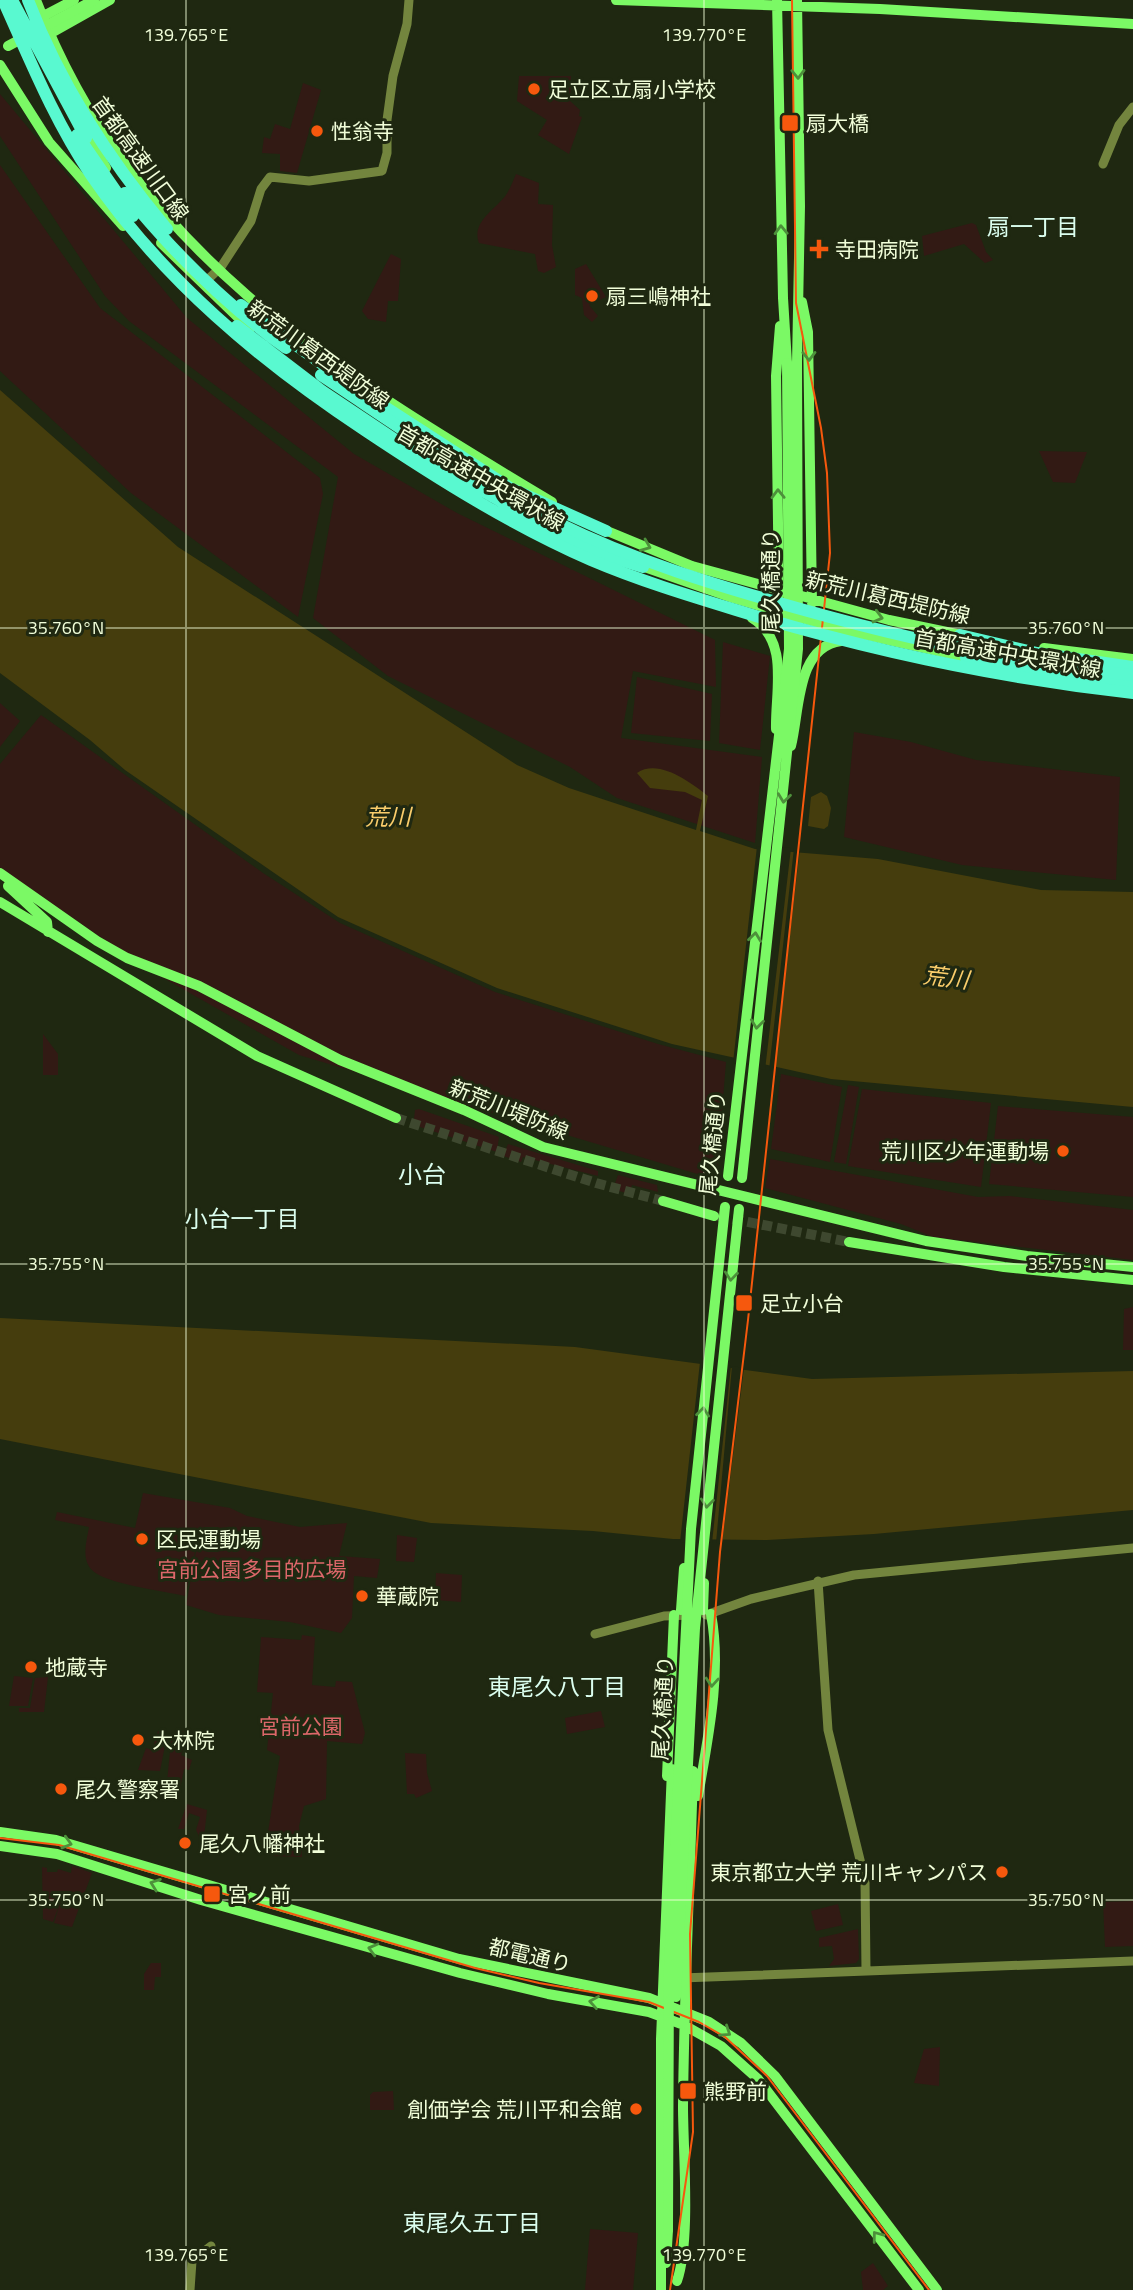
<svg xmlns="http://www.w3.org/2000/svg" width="1133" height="2290" viewBox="0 0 1133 2290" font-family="'Titillium Web','Noto Sans JP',sans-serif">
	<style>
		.green { fill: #321a14 }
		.water { fill: #453d0d }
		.pier { fill: #1f2811 }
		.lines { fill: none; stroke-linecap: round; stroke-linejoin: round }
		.major-tunnel { stroke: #3e482f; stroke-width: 10; stroke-dasharray: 10 5; stroke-linecap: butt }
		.minor { stroke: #73853e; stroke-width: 9 }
		.major { stroke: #7bf965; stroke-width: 10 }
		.highway { stroke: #59f9d0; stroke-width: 12 }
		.tram { stroke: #f6580d; stroke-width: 2 }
		.major-bridge { stroke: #7bf965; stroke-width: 10 }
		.highway-bridge { stroke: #59f9d0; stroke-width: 12 }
		.oneway { stroke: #4d903b }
		.ticks { fill: none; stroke: #f1fed9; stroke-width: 2; stroke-opacity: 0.45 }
		.poi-dot { fill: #f6580d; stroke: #1f2811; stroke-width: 2.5 }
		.labels { text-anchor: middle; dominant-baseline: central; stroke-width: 6; stroke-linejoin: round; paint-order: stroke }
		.poi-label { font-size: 21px; fill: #f1fed9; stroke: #1f2811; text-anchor: start }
		.street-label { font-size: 21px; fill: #f1fed9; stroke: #1f2811 }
		.park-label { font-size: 21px; fill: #dc676a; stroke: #1f2811 }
		.neighbourhood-label { font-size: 23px; fill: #dbfeef; stroke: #1f2811 }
		.water-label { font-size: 23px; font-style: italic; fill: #facd6b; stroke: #1f2811 }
		.quarter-label { font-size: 24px; fill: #dbfeef; stroke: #1f2811 }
		.ticks-label { font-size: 18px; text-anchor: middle; fill: #f1fed9; stroke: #1f2811; stroke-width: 6; stroke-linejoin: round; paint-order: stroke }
	</style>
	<rect width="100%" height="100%" fill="#1f2811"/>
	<path class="green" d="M519,76h52l-1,25 10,9 -1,6 3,1 -13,37 -31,-19 9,-15 -30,-19z
		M303,83l18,7 -24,83 -17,-2v-17l-18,-1 2,-16 6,2 5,-15 15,5z
		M0,94l187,224 167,136 103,59 258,127 1,47 -83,-16 -12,67 141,19 -7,86 -138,-45 -47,-31 -182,-91 -75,-58 25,-141 -209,-156 -24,-25 -105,-160z
		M0,165l100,143 220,170 3,16 -25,123 -167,-124 -131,-122z
		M516,174l23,9 -1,21 15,1 -1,40 4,22 -12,6 -6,-2 -3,-17 -56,-11c-8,-21 16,-33 27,-48 4,-6 7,-14 10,-21z
		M972,223l4,2 10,27 7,8 -8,3 -21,-19 -40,12 -2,-20z
		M391,254l10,5 -3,42h-10l-2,21 -18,-3 -6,-8z
		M586,264l20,33 -17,8 9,11 -6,6 -8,-7 -2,-17 -7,-3v-26z
		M1039,451l48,1 -12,31 -22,-1z
		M723,642l47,14 -10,94 -41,-7z
		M637,677l75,17 -2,47 -79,-8z
		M0,703l20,18 -20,26z
		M41,715l222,158 77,50 155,69 163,52 68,18 -9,111 -6,5 -412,-123 -155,-88 -144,-99v-104z
		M854,732l57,10 65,18 144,17 -4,103 -154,-15 -118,-28z
		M43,1034l15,20v21h-15z
		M781,1074l61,13 -12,75 -59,-13z
		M848,1085l11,2 -13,77 -12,-2z
		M862,1089l129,14 -10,84 -133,-21z
		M998,1106l135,11v80l-144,-13z
		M419,1109l80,28 -2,15 -77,-25 -6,-8 1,-9z
		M508,1144l90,27v5l-75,-19 -2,5 -18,-6z
		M770,1159l208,38 32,-1 123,14v50l-200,-23 -32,-13 -136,-36z
		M618,1175l39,10 1,7 -26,-7 -3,9 -16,-5z
		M1133,1307v43h-10l1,-41z
		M143,1493l87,15 17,8 53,11 47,-4 -8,33 41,3 -3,19 -23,-2 -2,42 -11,15 -51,-11 -71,-7 -33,-10 14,-75 -15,66c-20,-5 -82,-12 -94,-27 -10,-12 -4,-29 -2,-42l-34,-7 2,-8 78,16z
		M397,1535l20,3 -3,24 -18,-1z
		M436,1573l26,2 -1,27 -26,-2z
		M302,1635l13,2 -3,48 23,2 1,-6 16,1 13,51 -3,11 -35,-3 -1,58 -22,7 -5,20 3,31 -31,-1 -3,-24 12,-76 -13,-6 6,-57 -16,-1 4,-55 40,3z
		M14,1676l19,2 -5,28h-19z
		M48,1677l-4,35h-25v-4h11l5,-30z
		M601,1711l4,16 -38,7 -2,-16z
		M177,1729l12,5 -8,21 11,5 -3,10 -5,-1 -5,24 -5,-1 -2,3 -6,-2 5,-52z
		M158,1731l9,4 -7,36 -22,-1 8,-22 6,2z
		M405,1753l21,1 1,19 5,18 -16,7 -2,-4h-7z
		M187,1804l20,6 -3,27 -4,1 -4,-8 4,-13 -11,-4 -5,16h-6z
		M72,1866l20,7 -20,54 -18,-4 6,-20 -7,19 -10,-3 -1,-52 5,1v4h10l1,-3 13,4z
		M1133,1901v45l-28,1 -2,-45z
		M838,1904l5,21 -27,6 -5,-20z
		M858,1929l1,30 -3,4 -27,3 5,-7 -2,-13 -13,1v-9z
		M151,1963h10v14h-6l-1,13h-10v-16z
		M940,2047l-1,39 -25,-3 10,-34z
		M393,2091l1,19h-24v-15l3,-3z
		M590,2229l48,4 -5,57h-48z
		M873,2263l15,23 -5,4h-20l-2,-18z"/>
	<path class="water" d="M0,390l178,157 339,218 52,23 127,42 6,-30 -17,-8 -35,-4 -13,-15c22,-15 54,10 71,23l-8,35 55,18 123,10 163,31 92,2v215l-302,-28 -159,-35 -175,-56 -159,-71 -213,-147 -35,-30 -90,-67z
		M821,792l6,4 4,12 -3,18 -4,3 -16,-3 3,-29z
		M0,1318l575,29 237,32 321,-8v139l-259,24 -107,6 -94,-1 -80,-8 -162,-8 -431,-84z"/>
	<path class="pier" d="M757,846l34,2 -26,222 -32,-7z
		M794,848h6l-26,223 -5,-1z
		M700,1362l31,4 -19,177 -32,-1z
		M732,1366l12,2 -22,175h-6z"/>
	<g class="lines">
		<path class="major-tunnel" d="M396,1118l200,65 67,18
			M718,1216l131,26"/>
		<path class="minor" d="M1103,164l16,-39 14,-18
			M203,284l18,-17 30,-46 10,-32 9,-12 39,4 73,-10 5,-18v-33l6,-44 14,-52 2,-24
			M818,1581l10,149 37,150 1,91
			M706,1615l45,-16 103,-24 279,-27
			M595,1634l69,-18 28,-1
			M681,1978l452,-17
			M190,2290l2,-29 19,-15"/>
		<path class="major" d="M36,0c96,251 297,371 516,502
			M616,0l264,9 253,15
			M777,0l6,298 4,65
			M797,0l3,206 -3,157
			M36,20l38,-20
			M46,36l64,-36
			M0,65l49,77 74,84
			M85,130l21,38
			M161,243l89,86
			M802,302l6,30 4,271
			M600,528l92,38 197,54 77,16
			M636,564l97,34 106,31 135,30
			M779,596l-3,-220 4,-50
			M752,618c38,23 23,73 24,111
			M1044,648l89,11
			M791,746c9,-36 5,-99 50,-105
			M0,873l97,68 30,17 72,28 141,74 124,50 79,37 383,94 101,15 106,11
			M8,886l39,36 1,10
			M0,902l257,154 139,62
			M663,1201l51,15
			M849,1242l155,25 129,13
			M681,1610l3,-42
			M703,1610l1,-27
			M667,1776l7,-161
			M698,1796c10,-58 24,-124 13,-182
			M0,1832l56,8 403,119 190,39 60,24 32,21 34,33 162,214
			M0,1846l57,8 144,46 259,73 88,21 101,18 35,13 37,21 37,33 161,211
			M666,2263l2,-33
			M677,2281c14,-41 6,-129 6,-175 1,-112 7,-224 10,-335
			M661,2290v-251l11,-270"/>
		<path class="highway" d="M241,305l107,78 162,105 96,43
			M553,531l48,23 42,13
			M960,635l77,18 96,14
			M966,658l85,16 82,10"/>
		<path class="tram" d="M0,1838l59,7 416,123 64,15 110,19 50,20 26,15 42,39 162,214
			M670,2290l23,-158 -3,-198 30,-382 28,-232 82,-767 -3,-80 -6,-45 -25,-125 -4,-303"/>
		<path class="major-bridge" d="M8,46l86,-46
			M728,1176l61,-527 -2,-286
			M742,1178l56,-529 -1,-286
			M676,1997l19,-369 44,-419
			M668,2230l1,-263 22,-438 34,-322"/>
		<path class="highway-bridge" d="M3,0c27,60 51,120 88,175 72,105 169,186 275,256 72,48 145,94 225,129 47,20 96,35 145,50 130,40 262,68 397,83
			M12,0l74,138
			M28,0c32,84 81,160 139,229
			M77,135l56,81
			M125,193c47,58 100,111 161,155
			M237,326l85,65 81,54 150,86
			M321,375c77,51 154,106 237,148 77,38 157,62 239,85 110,31 222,56 336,67"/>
	</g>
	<defs><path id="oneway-chevron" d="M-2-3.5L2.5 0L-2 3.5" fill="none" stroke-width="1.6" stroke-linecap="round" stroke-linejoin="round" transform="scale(1.75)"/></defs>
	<g class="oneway">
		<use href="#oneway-chevron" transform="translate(798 74) rotate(89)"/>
		<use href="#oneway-chevron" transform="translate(781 230) rotate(-92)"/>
		<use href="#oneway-chevron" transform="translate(809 356) rotate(89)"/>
		<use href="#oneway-chevron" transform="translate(778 494) rotate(-91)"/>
		<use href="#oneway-chevron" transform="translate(646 546) rotate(22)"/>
		<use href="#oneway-chevron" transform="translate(878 617) rotate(15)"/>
		<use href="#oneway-chevron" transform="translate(784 798) rotate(97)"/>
		<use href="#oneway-chevron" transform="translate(755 937) rotate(-83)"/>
		<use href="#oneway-chevron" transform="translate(757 1024) rotate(97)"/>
		<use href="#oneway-chevron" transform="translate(731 1276) rotate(96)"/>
		<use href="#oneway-chevron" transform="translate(703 1412) rotate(-84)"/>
		<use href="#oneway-chevron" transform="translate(707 1503) rotate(96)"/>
		<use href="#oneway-chevron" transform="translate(712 1682) rotate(94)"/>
		<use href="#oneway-chevron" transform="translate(67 1843) rotate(16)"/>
		<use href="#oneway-chevron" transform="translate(155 1884) rotate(-160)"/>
		<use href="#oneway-chevron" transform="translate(373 1949) rotate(-165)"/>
		<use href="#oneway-chevron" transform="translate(594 2002) rotate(-170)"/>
		<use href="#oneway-chevron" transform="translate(726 2032) rotate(34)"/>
		<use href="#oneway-chevron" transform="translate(877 2236) rotate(-127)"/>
	</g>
	<path class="ticks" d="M186,0v2290M704,0v2290M0,628h1133M0,1264h1133M0,1900h1133"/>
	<g class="poi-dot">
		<circle cx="534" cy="89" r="7"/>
		<rect x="781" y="114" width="18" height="18" rx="3.5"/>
		<circle cx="317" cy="131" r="7"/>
		<path d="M815.5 238.5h7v7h7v7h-7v7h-7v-7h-7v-7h7z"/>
		<circle cx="592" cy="296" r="7"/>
		<circle cx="1063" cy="1151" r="7"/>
		<rect x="735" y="1294" width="18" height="18" rx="3.5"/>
		<circle cx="142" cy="1539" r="7"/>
		<circle cx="362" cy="1596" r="7"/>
		<circle cx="31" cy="1667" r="7"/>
		<circle cx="138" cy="1740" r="7"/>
		<circle cx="61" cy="1789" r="7"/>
		<circle cx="185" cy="1843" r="7"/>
		<circle cx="1002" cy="1872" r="7"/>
		<rect x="203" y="1885" width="18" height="18" rx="3.5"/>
		<rect x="679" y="2082" width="18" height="18" rx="3.5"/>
		<circle cx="636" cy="2109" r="7"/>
	</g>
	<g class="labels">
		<g class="poi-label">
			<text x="548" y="89">足立区立扇小学校</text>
			<text x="806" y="123">扇大橋</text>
			<text x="331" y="131">性翁寺</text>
			<text x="835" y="249">寺田病院</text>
			<text x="606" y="296">扇三嶋神社</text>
			<text x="1049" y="1151" text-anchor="end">荒川区少年運動場</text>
			<text x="760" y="1303">足立小台</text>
			<text x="156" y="1539">区民運動場</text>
			<text x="376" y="1596">華蔵院</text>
			<text x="45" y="1667">地蔵寺</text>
			<text x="152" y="1740">大林院</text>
			<text x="75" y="1789">尾久警察署</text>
			<text x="199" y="1843">尾久八幡神社</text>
			<text x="988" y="1872" text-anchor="end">東京都立大学 荒川キャンパス</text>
			<text x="228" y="1894">宮ノ前</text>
			<text x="704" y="2091">熊野前</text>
			<text x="622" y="2109" text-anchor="end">創価学会 荒川平和会館</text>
		</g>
		<g class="street-label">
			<text transform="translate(141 158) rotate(54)">首都高速川口線</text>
			<text transform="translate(319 354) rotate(36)">新荒川葛西堤防線</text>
			<text transform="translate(481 477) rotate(30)">首都高速中央環状線</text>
			<text transform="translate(770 581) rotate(-90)">尾久橋通り</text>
			<text transform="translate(888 597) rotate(13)">新荒川葛西堤防線</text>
			<text transform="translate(1008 653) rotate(10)">首都高速中央環状線</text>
			<text transform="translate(509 1109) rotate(22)">新荒川堤防線</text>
			<text transform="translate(712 1143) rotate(-84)">尾久橋通り</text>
			<text transform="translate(662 1708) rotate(-87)">尾久橋通り</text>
			<text transform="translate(530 1955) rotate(13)">都電通り</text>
		</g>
		<g class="park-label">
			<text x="252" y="1569">宮前公園多目的広場</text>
			<text x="301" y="1726">宮前公園</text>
		</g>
		<g class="neighbourhood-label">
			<text x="1033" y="226">扇一丁目</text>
			<text x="242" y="1218">小台一丁目</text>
			<text x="557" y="1686">東尾久八丁目</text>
			<text x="472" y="2222">東尾久五丁目</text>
		</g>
		<g class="water-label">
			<text x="388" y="816">荒川</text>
			<text transform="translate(946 977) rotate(7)">荒川</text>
		</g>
		<g class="quarter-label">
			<text x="422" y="1174">小台</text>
		</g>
	</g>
	<g class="ticks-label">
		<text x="186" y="41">139.765°E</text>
		<text x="704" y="41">139.770°E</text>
		<text x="66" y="634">35.760°N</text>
		<text x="1066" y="634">35.760°N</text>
		<text x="66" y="1270">35.755°N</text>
		<text x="1066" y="1270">35.755°N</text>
		<text x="66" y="1906">35.750°N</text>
		<text x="1066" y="1906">35.750°N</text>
		<text x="186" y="2261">139.765°E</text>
		<text x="704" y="2261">139.770°E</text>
	</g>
</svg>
